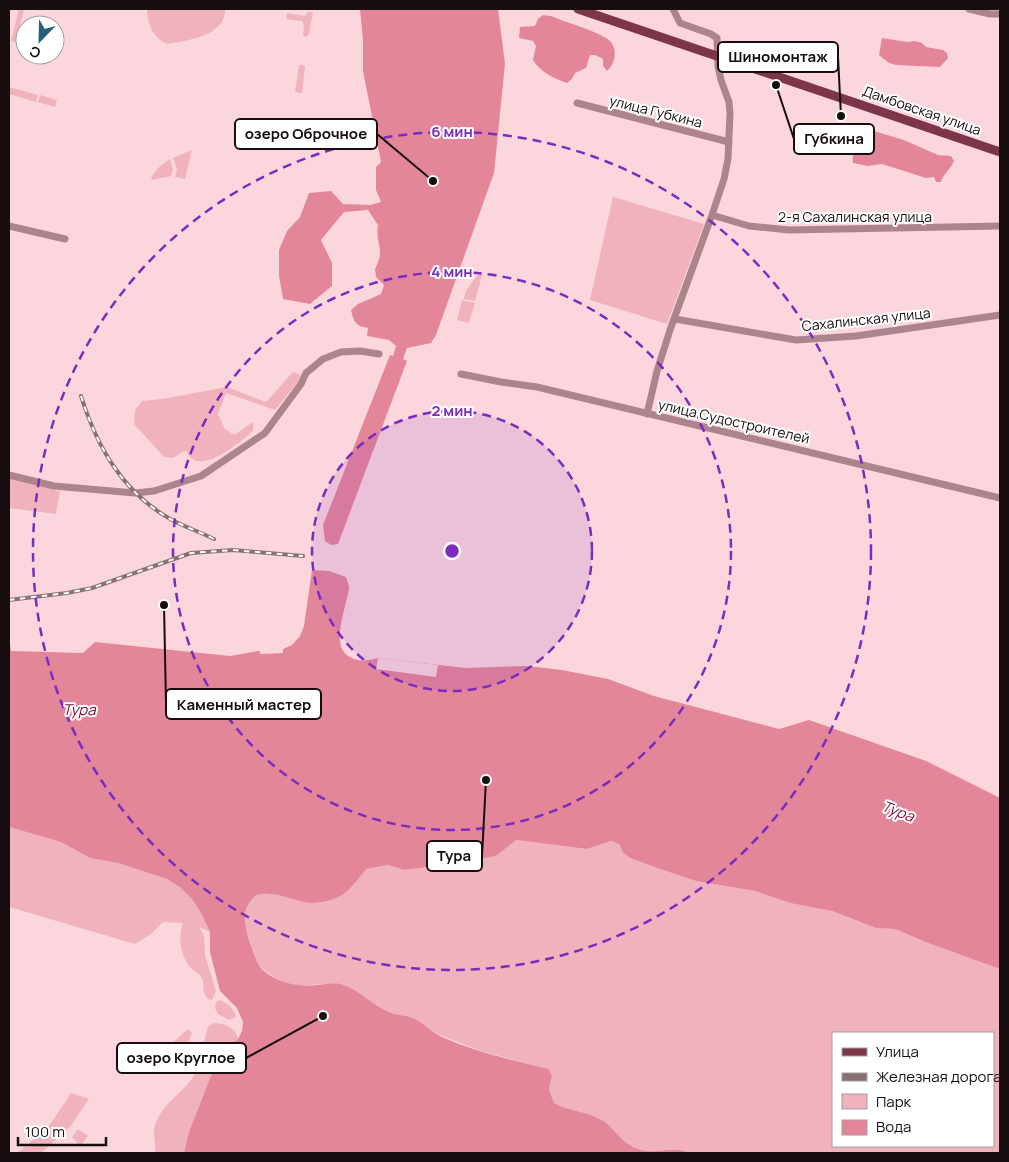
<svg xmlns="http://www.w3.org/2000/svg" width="1009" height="1162" viewBox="0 0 1009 1162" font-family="Manrope,sans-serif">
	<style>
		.green { fill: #f0b2bd; fill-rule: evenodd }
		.water { fill: #e4869a }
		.pier { fill: #fbd7dd }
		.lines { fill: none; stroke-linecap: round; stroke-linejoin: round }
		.minor { stroke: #ae848c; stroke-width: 7 }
		.major { stroke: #7c3647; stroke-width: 9 }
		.rail-casing { stroke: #887175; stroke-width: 4 }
		.rail { stroke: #fff; stroke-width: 2; stroke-dasharray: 5.5; stroke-linecap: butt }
		.ring { fill: none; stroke: #7b2cbf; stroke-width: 2.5; stroke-dasharray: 9 6 }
		.labels { text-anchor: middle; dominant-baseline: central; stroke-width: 4; stroke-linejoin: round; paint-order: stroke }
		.street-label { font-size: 14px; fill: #170c0e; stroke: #fff }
		.water-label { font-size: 15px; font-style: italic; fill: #7c0835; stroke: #fff }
		.centre { fill: #7b2cbf; stroke: #fff; stroke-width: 2.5 }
		.ring-label { font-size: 15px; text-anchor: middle; font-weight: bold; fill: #7b2cbf; stroke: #fff; stroke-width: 4; stroke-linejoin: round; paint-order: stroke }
		.leader { fill: none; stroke: #170c0e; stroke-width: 2 }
		.callout-dot { fill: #170c0e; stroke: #fff; stroke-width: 2 }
		.callout { fill: #fff; stroke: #170c0e; stroke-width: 2 }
		.callout-label { font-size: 15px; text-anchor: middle; font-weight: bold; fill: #170c0e }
	</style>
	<rect width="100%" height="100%" fill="#fbd7dd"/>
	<path class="green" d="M19,9h5l-8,33 -5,-1z
		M147,9h78c1,27 -36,31 -57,35 -15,-5 -21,-21 -21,-35z
		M308,12h5l-4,22 -3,3 -3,-1 1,-11 -2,-4 -16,-2 1,-6 18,3z
		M299,65h4l2,2 -3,26 -7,-1z
		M9,87l29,8 -2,7 -27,-8z
		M40,95l17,5 -2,7 -17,-5z
		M192,150l-7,29 -10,-2 2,-7 -4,-12z
		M170,159l3,10 -2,7 -20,4c1,-9 12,-16 19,-21z
		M613,197l91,27 -37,100 -77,-24z
		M478,274l4,1 -7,26 -11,-2 2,-8z
		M462,300l13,3 -6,20 -12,-3z
		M293,372l7,3 -2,7 -23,28 -49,-17 -8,21 7,15 9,6 19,-13v9c-11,10 -41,34 -56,30 -6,-1 -8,-6 -11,-11l-13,8 -9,-1 -30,-33 1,-14 7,-9 20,-2 65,-12 39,15z
		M9,478l51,13 -4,23 -47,-6z
		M9,827l52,15 29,16 28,5 49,16 13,7 12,13 9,14 9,19 -11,-5 5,9 1,19 11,36 -4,9 -4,-1c-8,-10 -2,-16 -7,-22 -3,-5 -9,-7 -12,-11 -9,-12 -11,-30 -6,-43l-20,-1 -13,13 -15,9 -126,-37z
		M516,840l71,9 24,-8 8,3 5,8 6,6 30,11 36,12 59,10 35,12 42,8 44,17 19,1 33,14 72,26v184h-308c-5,-1 -10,-3 -15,-3 -14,-1 -25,4 -39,-1 -14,-4 -22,-18 -33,-27 -16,-11 -35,-10 -51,-19l-5,-13 3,-14 -3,-7 -68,-18 -41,-16 -26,-16 -24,-6 -56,-30 -24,2h-21l-9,-4 -15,-10 -7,-7 -13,-37v-12l3,-11 6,-8 10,-4 48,11 24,-5 17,-12 12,-17 23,-4 16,5 57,-7 35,-7zM833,1033h160v113h-160z
		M219,1000c9,3 15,8 17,17l-7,3 -11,-6 -3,-6 1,-5z
		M214,1023c11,0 22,5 24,16l-20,21 -4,8 -25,64 -5,21h-30c4,-12 -4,-19 3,-33 9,-20 31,-31 39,-48 7,-14 7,-31 12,-45z
		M188,1029l4,4c-6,13 -13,34 -29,36l-3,-5 10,-19z
		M71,1093l18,6 -19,28 -29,26h-24l30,-24z
		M78,1129l10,7 -8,10 -8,-9z"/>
	<path class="water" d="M360,9h138l7,55 -11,109 -58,162 -5,8 -24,5 -4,11 4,2 -69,183 -7,1 -6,-4 -2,-16 67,-170 3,1 3,-10 -7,-6 -22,-4 1,-8c-12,-2 -14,-5 -17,-18l7,-6 23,-10 3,-9 -8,-8 -1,-8c11,-21 0,-25 3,-44l-10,-15 -24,2 -23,28 11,23v23l-22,18 -27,-5 -4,-23v-26l8,-19 13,-14 9,-24 22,-2 12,13 27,1 11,-3 -5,-12v-23l5,-5 -18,-91v-31z
		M543,15l8,1c18,8 38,12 55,22 12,7 11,24 1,33l-4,-5v-7l-8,-4h-5l-4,13 -11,5 -3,6 -5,4c-12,-4 -27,-11 -34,-23l3,-14 -3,-5 -14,-3 1,-11 15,-1 3,-7z
		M882,38l25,4 8,-1 7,2 4,4 17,3 4,3 1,5 -8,9 -44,-2 -7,-2 -10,-8z
		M867,129l37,11 34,15 13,1 3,5c-3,8 -11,13 -13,21h-5l-2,-5 -8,1 -44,-14 -14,2 -15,-3c-2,-9 4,-16 10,-23v-7z
		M312,570l17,1 17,6c1,3 3,7 3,11 -2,18 -19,55 -1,68 10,6 19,5 30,2l87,10 62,-2 35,4 46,9 46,17 125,33 30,-9 117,41 74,37v171l-72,-26 -33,-14 -19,-1 -44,-17 -42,-8 -35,-12 -59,-10 -36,-12 -30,-11 -7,-6 -4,-8 -8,-3 -24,8 -71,-9 -20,16 -35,7 -57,7 -16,-5 -22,4c-9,11 -16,23 -30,29 -6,3 -19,5 -26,5 -14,-1 -47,-17 -57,-5 -14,15 -7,33 -1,50 3,8 5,17 12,23 16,13 34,16 54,14 7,-1 15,-3 22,-1 21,6 31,21 49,28 8,4 18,3 26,7 9,5 16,12 25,17 34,16 73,24 109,33l3,7 -3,14 5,13c16,9 35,8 51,19 11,9 19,23 33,27 14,5 25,0 39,1 5,0 10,2 15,3h-508l5,-21 25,-64 4,-8 20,-21 4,-8 1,-9 -6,-14 -17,-17 -10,-39v-20l-9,-19 -9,-14 -12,-12 -13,-8 -49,-16 -28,-5 -29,-16 -52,-15v-189l2,13 72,2 12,-11 135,14 29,-5 22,-1 11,-5 8,-9 4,-10z"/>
	<path class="pier" d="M283,646v7l-23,1v-6z
		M378,658l60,7 -2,12 -60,-8z"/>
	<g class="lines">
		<path class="minor" d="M969,9l21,5h10
			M577,103l152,39
			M712,215l37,11 40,4 211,-4
			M9,226l56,13
			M675,319l121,21 60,-4 144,-21
			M461,374l40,8 36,5 463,111
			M647,414l10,-43 14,-44 41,-112 12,-36 4,-20 2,-46 -1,-11 -8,-22 -3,-14 -1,-28 -6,-4 -31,-11 -7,-14
			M9,475l45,11 81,7 19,-2 47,-15 64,-43 36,-49 5,-11 17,-14 18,-7 19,-1 19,3"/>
		<path class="major" d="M578,9l422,143"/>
		<defs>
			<path id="rail" d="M81,396c16,51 42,97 91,124 13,7 28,12 42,19
				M9,600l58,-7 25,-5 99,-35 42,-3 70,6"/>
		</defs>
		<use href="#rail" class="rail-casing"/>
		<use href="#rail" class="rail"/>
	</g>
	<circle cx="452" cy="551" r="140" fill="#7b2cbf" fill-opacity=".12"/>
	<g class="ring">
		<circle cx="452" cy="551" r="140"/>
		<circle cx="452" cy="551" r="279"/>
		<circle cx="452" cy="551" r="419"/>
	</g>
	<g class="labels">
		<g class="street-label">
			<text transform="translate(922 110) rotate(19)">Дамбовская улица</text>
			<text transform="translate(656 111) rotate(14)">улица Губкина</text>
			<text x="855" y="216">2-я Сахалинская улица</text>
			<text transform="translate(866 319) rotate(-6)">Сахалинская улица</text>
			<text transform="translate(734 421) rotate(13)">улица Судостроителей</text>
		</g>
		<g class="water-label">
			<text x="79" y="709">Тура</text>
			<text transform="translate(898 811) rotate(21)">Тура</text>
		</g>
	</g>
	<circle cx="452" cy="551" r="8" class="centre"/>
	<g class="ring-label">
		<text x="452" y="137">6 мин</text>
		<text x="452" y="277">4 мин</text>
		<text x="452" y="416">2 мин</text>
	</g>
	<path class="leader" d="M841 116L838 57M433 181L377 134M776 85L794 139M164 605L166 704M486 780L482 856M323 1016L246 1058"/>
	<g class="callout-dot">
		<circle cx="841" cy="116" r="5"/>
		<circle cx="433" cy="181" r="5"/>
		<circle cx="776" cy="85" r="5"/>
		<circle cx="164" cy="605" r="5"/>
		<circle cx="486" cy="780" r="5"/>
		<circle cx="323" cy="1016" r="5"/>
	</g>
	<g class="callout">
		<rect x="718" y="42" width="120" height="30" rx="5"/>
		<rect x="235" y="119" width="142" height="30" rx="5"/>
		<rect x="794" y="124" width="80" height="30" rx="5"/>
		<rect x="166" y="689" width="155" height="30" rx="5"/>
		<rect x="427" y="841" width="55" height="30" rx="5"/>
		<rect x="117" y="1043" width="129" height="30" rx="5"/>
	</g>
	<g class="callout-label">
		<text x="778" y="62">Шиномонтаж</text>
		<text x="306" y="139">озеро Оброчное</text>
		<text x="834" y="144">Губкина</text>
		<text x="244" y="710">Каменный мастер</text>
		<text x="454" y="861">Тура</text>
		<text x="181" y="1063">озеро Круглое</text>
	</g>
	<rect width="1009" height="1162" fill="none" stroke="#170c0e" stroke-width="20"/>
	<rect x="832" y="1032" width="162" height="115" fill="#ffffff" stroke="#a29e9f"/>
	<rect x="842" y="1048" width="25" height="8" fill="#7c3647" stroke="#a29e9f"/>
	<text x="876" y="1057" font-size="15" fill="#170c0e">Улица</text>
	<rect x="842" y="1073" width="25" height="8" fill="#887175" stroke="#a29e9f"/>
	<text x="876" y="1082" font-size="15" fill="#170c0e">Железная дорога</text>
	<rect x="842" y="1094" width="25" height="15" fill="#f0b2bd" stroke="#a29e9f"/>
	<text x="876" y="1107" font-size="15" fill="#170c0e">Парк</text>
	<rect x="842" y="1120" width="25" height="15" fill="#e4869a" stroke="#a29e9f"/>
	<text x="876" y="1132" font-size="15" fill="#170c0e">Вода</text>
	<g transform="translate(40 40) rotate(203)"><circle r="24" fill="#ffffff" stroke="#a29e9f"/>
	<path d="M0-4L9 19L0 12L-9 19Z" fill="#255f78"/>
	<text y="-8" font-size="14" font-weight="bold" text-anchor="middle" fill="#170c0e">С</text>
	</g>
	<path d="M18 1137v8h88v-8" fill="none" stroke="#170c0e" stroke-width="2.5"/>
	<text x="25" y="1137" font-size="15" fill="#170c0e" stroke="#ffffff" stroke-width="4" paint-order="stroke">100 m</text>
</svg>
